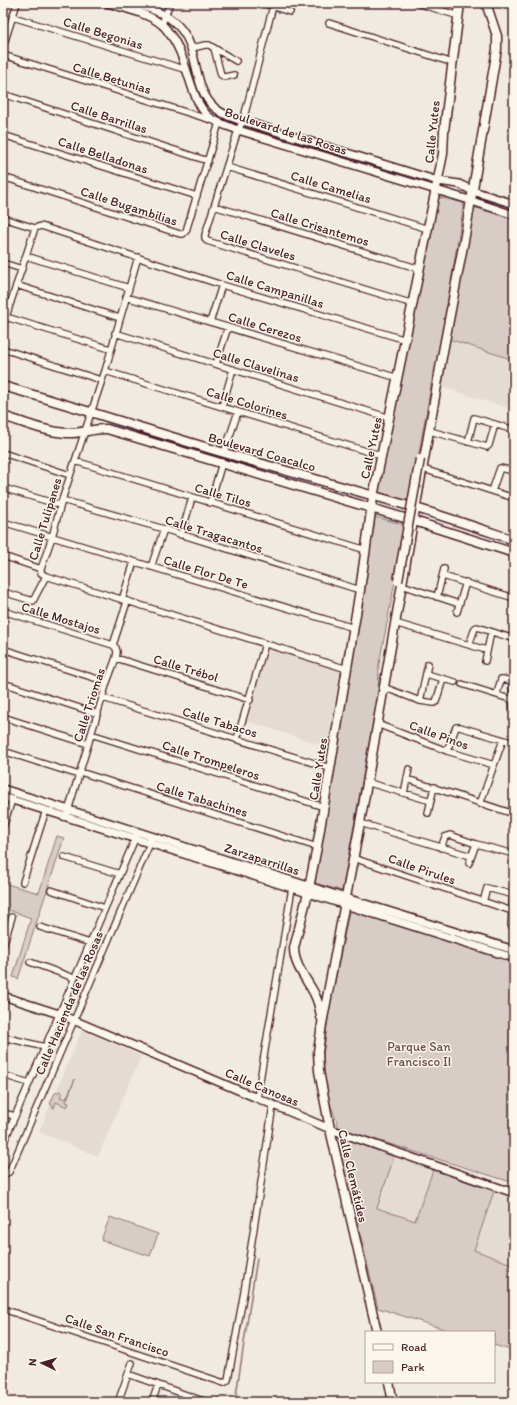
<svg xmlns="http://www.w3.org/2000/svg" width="517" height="1405" viewBox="0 0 517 1405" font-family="Itim,sans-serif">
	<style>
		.built { fill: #e4dbd2 }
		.green { fill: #d8ccc6; stroke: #917678 }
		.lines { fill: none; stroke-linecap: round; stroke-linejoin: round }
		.stream { stroke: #8c6f72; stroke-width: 1.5 }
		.minor-casing { stroke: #4a1f2b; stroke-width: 8 }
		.tertiary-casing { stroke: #4a1f2b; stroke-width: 10 }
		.secondary-casing { stroke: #4a1f2b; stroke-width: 11 }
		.minor { stroke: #fbf7ec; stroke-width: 5.5 }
		.tertiary { stroke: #fbf7ec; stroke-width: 7 }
		.secondary { stroke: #fbf7ec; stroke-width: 8 }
		.secondary-bridge-casing { stroke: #4a1f2b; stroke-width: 11; stroke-linecap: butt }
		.secondary-bridge { stroke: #fbf7ec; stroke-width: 8 }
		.labels { text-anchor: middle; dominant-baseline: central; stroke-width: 3; stroke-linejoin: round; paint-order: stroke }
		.street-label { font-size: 13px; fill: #4a1f2b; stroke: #fbf7ec }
		.park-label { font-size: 13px; fill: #6e4a52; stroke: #fbf7ec }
	</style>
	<rect width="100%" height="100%" fill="#f0eae0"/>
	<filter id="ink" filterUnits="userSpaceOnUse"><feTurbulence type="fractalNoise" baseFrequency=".025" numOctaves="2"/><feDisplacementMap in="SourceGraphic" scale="8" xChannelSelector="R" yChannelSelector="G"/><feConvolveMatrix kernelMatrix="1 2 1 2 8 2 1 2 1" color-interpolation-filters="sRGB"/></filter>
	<g filter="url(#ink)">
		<path class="built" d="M449,339l65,21v50l-72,-23z
			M268,649l72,22 -12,76 -81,-26z
			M82,1030l59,26 -43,100 -59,-24z
			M394,1157l39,13 -18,51 -38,-13z
			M494,1191l20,7v67l-40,-15z"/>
		<path class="green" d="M438,197l26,6 -27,162 -5,15 -22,123 -33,-9z
			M473,207l41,12v141l-65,-21z
			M375,517l31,8 -27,139 -1,30 -36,197 -27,-8z
			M57,836l7,2 -46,141 -5,-2 18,-59 -28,-10v-25l36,10z
			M350,907l164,49v227l-175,-55 -14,-38 -2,-35 6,-44z
			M75,1079l-9,23 3,1 -2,4 -11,-5 -2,6 -2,-1 1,-2 -3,-1 5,-11 6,-2 1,1 -2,5 6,2z
			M339,1136l55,21 -17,51 38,13 18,-51 61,21 -20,59 40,15v86l-20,-6v-13h-41l-75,-24 -41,-170z
			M110,1217l48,17 -8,22 -49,-16z"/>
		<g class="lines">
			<path class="stream" d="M235,1402l22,-144"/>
			<defs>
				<path id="minor" d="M262,3l28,9
					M417,3l42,13
					M273,6l-30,115 -5,9 -33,105v3l2,3 206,63
					M13,17l174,53
					M329,23l124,40
					M162,24l8,-21
					M3,47l14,-44
					M192,48l13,-3h4l27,16
					M214,48l7,27 4,2 9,-2
					M3,55l208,65
					M3,94l205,67
					M3,135l194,61
					M227,167l201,62
					M3,177l177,57h3l3,-3 33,-108
					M214,206l206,63
					M3,218l32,10
					M35,228l6,-2 181,59 184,55
					M26,256l103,32
					M138,257l-33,114 -43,129 -10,37 -11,32v4l5,3 301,93
					M3,263l19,6
					M16,285l104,33
					M126,297l272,81
					M6,317l104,32
					M210,322l12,-37
					M3,326l32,-98
					M115,333l275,85
					M3,349l98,31
					M216,364l12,-37
					M105,371l277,85
					M222,407l11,-38
					M430,431l57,16 2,-2 6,-21
					M468,442l6,-24 40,12
					M3,453l67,22
					M224,453l14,-41
					M75,461l291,89
					M423,469l91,29
					M3,488l57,17
					M492,491l8,-23 14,3
					M62,500l102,29 196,61
					M210,503l12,-40
					M3,522l351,106
					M181,535l11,-37
					M3,556l38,13
					M151,567l13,-38
					M443,576l71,22
					M402,585l57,19
					M3,592l30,9 13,-25
					M437,597l7,-28
					M122,600l12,-38
					M3,611l110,34
					M457,612l9,-30
					M395,623l91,27
					M469,645l6,-17 2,-1 37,12
					M3,649l104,33
					M116,658l134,42
					M485,661l6,-29
					M426,674l29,8
					M512,680l1,30
					M3,683l95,31
					M462,684l51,16
					M383,687l37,14 14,2 2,-1 7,-23
					M497,694l4,-15 13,2
					M103,698l227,70
					M420,701l8,-37
					M3,717l85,27
					M377,724l70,27 47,14
					M91,734l233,73
					M237,739l28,-95
					M3,751l76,24
					M447,751l9,-24h4l54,16
					M80,772l237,75
					M407,779l107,35
					M366,782l65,19
					M404,793l5,-24
					M480,804l23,-64
					M428,813l6,-26
					M67,814l40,-132 9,-24 1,-6 -1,-4 -3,-3 14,-43
					M360,823l111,33
					M3,827l9,-27
					M441,848l4,-11 5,-2 26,9 38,10
					M64,857l56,17
					M353,858l159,53
					M469,863l7,-19
					M23,882l23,-72
					M51,890l54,18
					M483,902l4,-14 27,7
					M511,925l2,-30
					M40,927l50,16
					M3,946l9,-29
					M30,962l44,16
					M3,1037l42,10
					M3,1075l26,8
					M257,1098l35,-210
					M3,1113l12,3
					M3,1144l132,-305 2,-8
					M3,1175l6,-3 142,-331
					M3,1309l221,74 4,-3 16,-88 29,-187
					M128,1374l78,28
					M118,1402l14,-39
					M152,1402l6,-17"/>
				<path id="tertiary" d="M107,3c16,5 41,10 54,21 3,2 6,6 8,9 19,23 20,65 39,83 8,7 20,10 30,14l228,69 48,16
					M130,3c15,4 31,8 43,18 30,24 16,64 42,87 8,7 18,10 28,13l195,60 21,3 14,7 41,13
					M3,789l343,109 168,52
					M3,797l511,161
					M3,996l56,18 271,115 184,64"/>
				<path id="secondary" d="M3,386c73,21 145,44 218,66 65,19 130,37 195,56 33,10 65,21 98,32
					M3,416c20,6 42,16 64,17 14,1 26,-5 40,-4l304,91 103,33
					M321,1017c-1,-9 -3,-16 -7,-24 -8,-15 -20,-28 -20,-45l14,-55 9,-46 43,-257 13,-93 70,-343 1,-23 16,-128
					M377,1332l-47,-203 -11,-58 -1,-19 4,-28 38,-201 82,-466 22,-116 33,-192v-13l-11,-33
					M389,1382l4,20"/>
			</defs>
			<use href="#minor" class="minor-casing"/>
			<use href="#tertiary" class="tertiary-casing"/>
			<use href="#secondary" class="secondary-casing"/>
			<use href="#minor" class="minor"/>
			<use href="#tertiary" class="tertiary"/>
			<use href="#secondary" class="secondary"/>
			<defs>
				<path id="secondary-bridge" d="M398,581l22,-122"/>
			</defs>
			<use href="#secondary-bridge" class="secondary-bridge-casing"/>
			<use href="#secondary-bridge" class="secondary-bridge"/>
		</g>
	</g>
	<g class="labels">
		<g class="street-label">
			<text transform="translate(103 33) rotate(17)">Calle Begonias</text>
			<text transform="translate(112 78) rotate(17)">Calle Betunias</text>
			<text transform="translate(109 117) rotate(18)">Calle Barrillas</text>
			<text transform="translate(286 131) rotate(18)">Boulevard de las Rosas</text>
			<text transform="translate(432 132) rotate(-84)">Calle Yutes</text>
			<text transform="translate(103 155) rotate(18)">Calle Belladonas</text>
			<text transform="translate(331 187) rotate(17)">Calle Camelias</text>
			<text transform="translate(129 206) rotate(18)">Calle Bugambilias</text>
			<text transform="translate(320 227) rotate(17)">Calle Crisantemos</text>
			<text transform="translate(258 245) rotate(17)">Calle Claveles</text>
			<text transform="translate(275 289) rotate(17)">Calle Campanillas</text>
			<text transform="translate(265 327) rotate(17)">Calle Cerezos</text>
			<text transform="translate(256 365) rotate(17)">Calle Clavelinas</text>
			<text transform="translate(247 403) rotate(17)">Calle Colorines</text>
			<text transform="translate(371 448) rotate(-78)">Calle Yutes</text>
			<text transform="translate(262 452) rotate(16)">Boulevard Coacalco</text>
			<text transform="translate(223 495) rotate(16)">Calle Tilos</text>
			<text transform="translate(45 519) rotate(-73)">Calle Tulipanes</text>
			<text transform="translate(214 534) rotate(17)">Calle Tragacantos</text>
			<text transform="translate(206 572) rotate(17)">Calle Flor De Te</text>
			<text transform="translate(61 618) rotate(17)">Calle Mostajos</text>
			<text transform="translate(186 668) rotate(17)">Calle Trébol</text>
			<text transform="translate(89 705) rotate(-72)">Calle Triomas</text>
			<text transform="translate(220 722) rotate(17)">Calle Tabacos</text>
			<text transform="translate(439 735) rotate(20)">Calle Pinos</text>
			<text transform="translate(211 760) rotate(18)">Calle Trompeleros</text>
			<text transform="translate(318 769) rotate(-81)">Calle Yutes</text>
			<text transform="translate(202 799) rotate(17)">Calle Tabachines</text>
			<text transform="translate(262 859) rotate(18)">Zarzaparrillas</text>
			<text transform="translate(422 869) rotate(19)">Calle Pirules</text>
			<text transform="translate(69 1003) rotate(-67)">Calle Hacienda de las Rosas</text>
			<text transform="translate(262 1087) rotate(23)">Calle Canosas</text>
			<text transform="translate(353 1176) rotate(77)">Calle Clemátides</text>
			<text transform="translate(117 1335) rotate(19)">Calle San Francisco</text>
		</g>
		<g class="park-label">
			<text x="419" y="1046">Parque San<tspan x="419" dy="15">Francisco II</tspan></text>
		</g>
	</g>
	<rect width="517" height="1405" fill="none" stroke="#fbf7ec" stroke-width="16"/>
	<rect x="8" y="8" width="501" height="1389" fill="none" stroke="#4a1f2b" stroke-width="1.5" filter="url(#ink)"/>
	<rect x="365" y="1331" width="130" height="52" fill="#fbf7ec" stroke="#b4a19f"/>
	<rect x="373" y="1344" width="20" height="6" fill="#fbf7ec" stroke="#b4a19f"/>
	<text x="401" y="1351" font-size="12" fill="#4a1f2b">Road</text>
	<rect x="373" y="1361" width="20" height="12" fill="#d8ccc6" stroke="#b4a19f"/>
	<text x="401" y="1371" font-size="12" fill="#4a1f2b">Park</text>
	<g transform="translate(42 1363) rotate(275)" stroke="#fbf7ec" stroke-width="3" paint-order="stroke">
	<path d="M0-3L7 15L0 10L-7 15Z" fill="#4a1f2b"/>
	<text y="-6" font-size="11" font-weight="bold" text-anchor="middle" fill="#4a1f2b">N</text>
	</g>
</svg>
